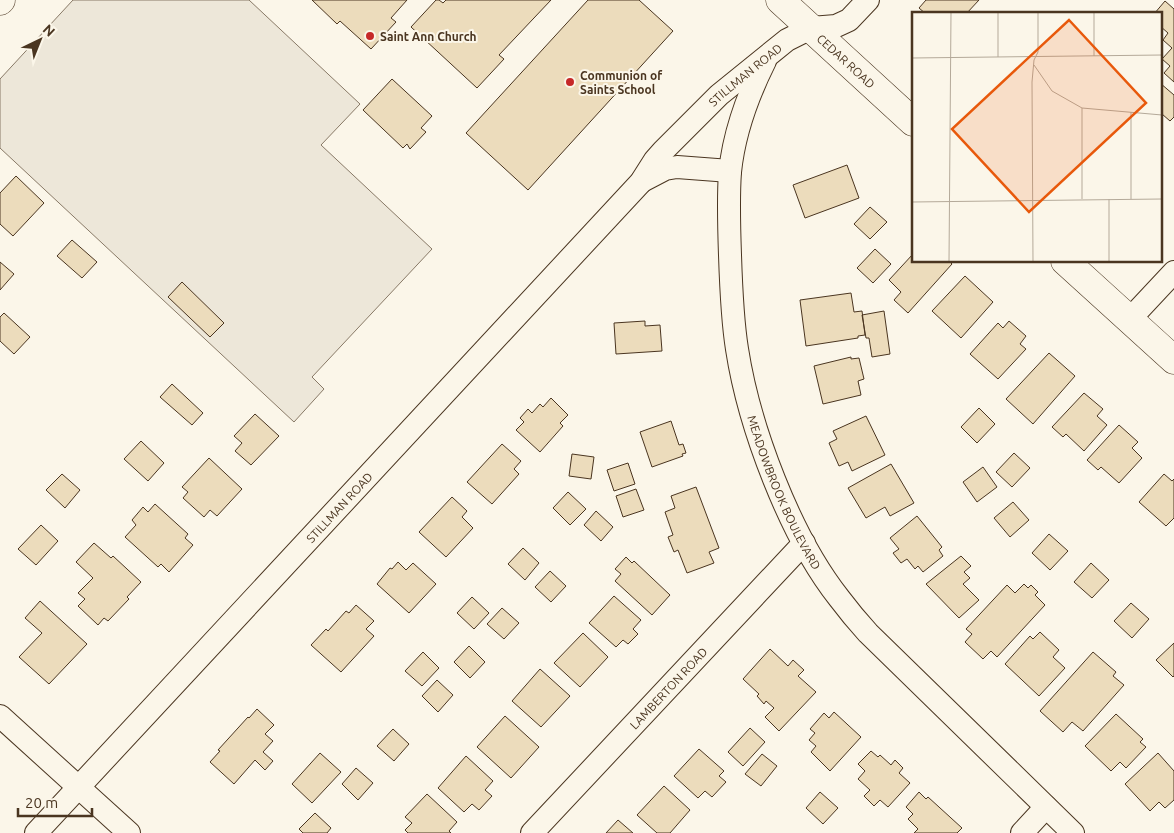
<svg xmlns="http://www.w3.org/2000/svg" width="1174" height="833" viewBox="0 0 1174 833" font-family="Ubuntu,sans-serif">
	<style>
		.parking { fill: #ede7d9; stroke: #887966 }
		.building { fill: #ecdcbc; stroke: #4a3520 }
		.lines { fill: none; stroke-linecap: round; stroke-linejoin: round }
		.minor-casing { stroke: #4a3520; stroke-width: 24 }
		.tertiary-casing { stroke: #4a3520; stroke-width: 29 }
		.secondary-casing { stroke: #4a3520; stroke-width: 29 }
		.minor { stroke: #fbf6e9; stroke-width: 22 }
		.tertiary { stroke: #fbf6e9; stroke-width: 28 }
		.secondary { stroke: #fbf6e9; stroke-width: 28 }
		.poi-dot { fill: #c62828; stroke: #fbf6e9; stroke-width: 2 }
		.labels { text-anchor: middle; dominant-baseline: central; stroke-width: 4; stroke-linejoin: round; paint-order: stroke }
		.poi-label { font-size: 12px; font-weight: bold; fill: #4a3520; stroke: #fbf6e9; text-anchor: start }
		.street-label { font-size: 12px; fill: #4a3520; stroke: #fbf6e9 }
		.inset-road { fill: none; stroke: #b4a999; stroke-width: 1 }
		.view { fill: #e8590c; fill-opacity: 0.15; stroke: #e8590c; stroke-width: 2.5 }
		.inset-edge { fill: none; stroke: #4a3520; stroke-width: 2.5 }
	</style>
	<rect width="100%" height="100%" fill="#fbf6e9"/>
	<path class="parking" d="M73,0h176l111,104 -39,41 111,104 -120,128 12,12 -30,33 -294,-274v-69z"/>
	<path class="building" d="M312,0h95l-16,18 5,4 -25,27 -31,-28 -3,3z
		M436,0h3l4,3 3,-3h105l-52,55 5,4 -27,29 -66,-61z
		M588,0h51l34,31 -145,159 -62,-57z
		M926,0h53l-13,14h-40l-7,-6z
		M1165,1l9,8v73l-10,-9 6,-7 -8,-7 10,-11 -9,-8 5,-7 -8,-7v-12h-6z
		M392,79l40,37 -11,12 5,4 -16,17 -3,-5 -4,4 -40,-38z
		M1160,83l14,12v22l-4,4 -8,-7 -2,2z
		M847,165l12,33 -54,20 -12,-33z
		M16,176l28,27 -31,33 -13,-12v-31z
		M870,207l17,15 -17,17 -16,-15z
		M72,240l25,22 -15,16 -25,-22z
		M875,249l16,15 -18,19 -16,-15z
		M913,254v7h36l3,3 -44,49 -14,-13 7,-8 -12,-12z
		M0,262l14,12 -14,16z
		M965,276l28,26 -32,36 -29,-27z
		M182,282l42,41 -14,14 -42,-40z
		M851,293l3,19 8,-1 3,24 -7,1v2l-52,8 -6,-46z
		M884,311l6,43 -18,3 -3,-19h-3l-4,-23z
		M4,313l26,24 -16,17 -14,-13v-24z
		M645,321v5l15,-1 2,26 -46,3 -2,-31z
		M1009,321l17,15 -6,8 6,5 -28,30 -28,-25 28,-31 5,5z
		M1049,353l26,23 -42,48 -27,-25z
		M851,357v2l8,-1 5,21 -6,2 3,14 -38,9 -9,-38z
		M172,384l31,29 -11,12 -32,-28z
		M1084,393l19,16 -6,7 10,9 -23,26 -18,-17 -3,3 -11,-10z
		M551,398l17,17 -8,8 3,3 -23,26 -24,-22 8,-8 -4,-4 8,-9 4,4 8,-9 3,3z
		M979,408l16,16 -18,19 -16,-16z
		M255,414l24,22 -28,29 -16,-14 7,-8 -8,-7z
		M866,416l19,39 -33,16 -4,-9 -9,4 -10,-23 8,-4 -4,-8z
		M671,421l8,24 4,-1 3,9 -4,1 1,2 -31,11 -12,-35z
		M1119,425l19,17 -6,6 10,10 -23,25 -18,-16 -3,3 -11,-10z
		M141,441l23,22 -16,18 -24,-22z
		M502,444l19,17 -7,8 5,5 -27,30 -25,-22z
		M1014,453l16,15 -18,19 -16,-15z
		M572,454l22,3 -3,22 -22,-3z
		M209,458l33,31 -25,27 -7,-6 -6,7 -21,-19 5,-6 -6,-5z
		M628,463l7,21 -21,7 -7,-21z
		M891,464l23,39 -24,13 -5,-9 -19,11 -18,-30z
		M983,467l14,20 -20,15 -14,-20z
		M62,474l18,16 -15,18 -19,-18z
		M1164,474l8,7 2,-2v39l-8,8 -27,-24z
		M696,487l23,61 -10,4 5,11 -27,10 -9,-23 -4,2 -6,-15 5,-2 -8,-23 10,-4 -4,-12z
		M636,489l8,21 -21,7 -7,-21z
		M568,492l18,17 -16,16 -17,-17z
		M452,497l15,14 -5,6 11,11 -27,29 -27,-25z
		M1013,502l16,18 -19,17 -16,-19z
		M155,504l33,30 -3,4 8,7 -24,27 -8,-8 -3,3 -33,-30 11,-12 -4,-5 11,-13 5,5z
		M596,511l17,16 -12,14 -17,-16z
		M917,516l25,31 -3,3 4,6 -20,16 -5,-6 -3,3 -8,-10 -6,4 -8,-10 6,-4 -9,-11z
		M41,525l17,16 -22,24 -18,-16z
		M1049,534l19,17 -18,19 -18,-17z
		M94,543l17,15 2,-2 28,26 -14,15 2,2 -21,22 -4,-3 -6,7 -20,-19 7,-7 -7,-6 15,-15 -17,-16z
		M523,548l16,15 -14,17 -17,-16z
		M961,556l10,10 -7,6 6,6 -7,6 16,16 -20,18 -33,-34z
		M626,557l6,6 2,-2 36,34 -18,20 -37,-34 6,-7 -6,-5z
		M398,562l8,8 7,-7 23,21 -27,29 -32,-29 13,-16 2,1z
		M1091,563l18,17 -17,18 -18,-16z
		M550,571l16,15 -15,16 -16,-15z
		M1024,584l4,4 3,-3 7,7 -3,3 10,10 -48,52 -6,-6 -8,8 -18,-17 7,-8 -6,-5 41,-44 8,8z
		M614,596l27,24 -8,9 5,5 -10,10 -5,-4 -7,7 -27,-24z
		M472,597l17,16 -15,16 -17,-16z
		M40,601l47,43 -38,40 -30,-27 23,-24 -17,-15z
		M1131,603l18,16 -17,19 -18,-17z
		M356,605l18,16 -8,8 8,7 -33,36 -30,-27 15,-16 2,2 18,-20 3,2z
		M502,608l17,15 -15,16 -17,-15z
		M1040,632l19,18 -6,7 12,11 -26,28 -34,-32 25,-28 3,3z
		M583,633l25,24 -28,30 -26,-24z
		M1174,643v33l-1,1 -17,-17z
		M469,646l16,16 -15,16 -16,-16z
		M770,649l18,17 5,-6 11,10 -6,6 18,16 -37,39 -14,-14 9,-9 -8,-7 -2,3 -7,-8 2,-2 -16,-15z
		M423,652l16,16 -17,18 -17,-15z
		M1093,652l23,20 -3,4 11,9 -41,46 -11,-9 -9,10 -23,-21z
		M540,669l30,27 -29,31 -29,-26z
		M437,680l16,15 -15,17 -16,-16z
		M257,709l17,16 -9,9 8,7 -10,11 10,9 -8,9 -10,-10 -21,24 -24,-22 10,-11 -2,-1 30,-33 1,1z
		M834,712l27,25 -31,34 -19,-19 5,-6 -7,-6 6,-7 -5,-4 14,-16 5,5z
		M1116,714l27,25 -3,3 6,5 -20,21 -6,-6 -9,9 -26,-25z
		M505,716l34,31 -28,31 -34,-31z
		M750,728l15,14 -22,24 -15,-14z
		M393,729l16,15 -15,17 -17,-15z
		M699,749l25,22 -5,5 7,6 -14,15 -7,-6 -7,7 -24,-22z
		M871,751l7,6 2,-2 11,10 4,-5 8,8 -4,5 11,10 -22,24 -8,-7 -6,6 -10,-10 6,-6 -12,-11 7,-8 -7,-7z
		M320,753l21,19 -29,31 -20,-19z
		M1158,753l16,18v29l-9,8 -6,-6 -9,9 -25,-27z
		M762,754l15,12 -16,20 -16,-12z
		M466,756l27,25 -8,9 7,6 -13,14 -7,-6 -8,8 -26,-24z
		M356,768l17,15 -15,17 -16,-16z
		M664,786l26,24 -20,23h-13l-20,-18z
		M820,792l18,16 -15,16 -17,-16z
		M919,792l7,7 2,-2 34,31 -5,5h-43l4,-4 -10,-10 5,-5 -7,-7z
		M427,794l30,28 -8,9 2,2h-43l-3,-3 7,-7 -7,-6z
		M315,813l16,15 -4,5h-24l-4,-4z
		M618,820l15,13h-27z"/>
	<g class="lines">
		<defs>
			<g id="minor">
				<path id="s1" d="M765,61c-17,34 -31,72 -35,111 -2,27 -1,55 0,83 1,31 2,63 7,94 12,78 53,187 102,249 9,12 19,24 29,35l205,200"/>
				<path d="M642,181l23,-12 12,-2 53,4"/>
				<path d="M1130,319l44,-47"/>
				<path d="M0,716l129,117"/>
				<path id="s2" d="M36,833l605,-651 14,-22 8,-9 56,-56 68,-55 24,-12 25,-2 13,-6 19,-20"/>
				<path id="s3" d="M532,833l272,-290"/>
				<path d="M1022,833l24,-26"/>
			</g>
			<path id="tertiary" d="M0,1l1,-1"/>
			<g id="secondary">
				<path id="s4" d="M780,0l133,122"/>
				<path d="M1065,261l109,99"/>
			</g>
		</defs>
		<use href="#minor" class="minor-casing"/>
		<use href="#tertiary" class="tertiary-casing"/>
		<use href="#secondary" class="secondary-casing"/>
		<use href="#minor" class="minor"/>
		<use href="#tertiary" class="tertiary"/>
		<use href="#secondary" class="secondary"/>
	</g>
	<g class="poi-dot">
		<circle cx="370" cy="36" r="5"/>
		<circle cx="570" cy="82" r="5"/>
	</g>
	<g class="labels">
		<g class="poi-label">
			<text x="380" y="36">Saint Ann Church</text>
			<text x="580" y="75">Communion of<tspan x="580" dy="14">Saints School</tspan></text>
		</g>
		<g class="street-label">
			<text stroke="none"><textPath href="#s4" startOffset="90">CEDAR ROAD</textPath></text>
			<text stroke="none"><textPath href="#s2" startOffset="1039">STILLMAN ROAD</textPath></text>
			<text stroke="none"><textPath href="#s1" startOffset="446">MEADOWBROOK BOULEVARD</textPath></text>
			<text stroke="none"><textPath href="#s2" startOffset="445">STILLMAN ROAD</textPath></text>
			<text stroke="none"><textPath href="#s3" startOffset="199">LAMBERTON ROAD</textPath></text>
		</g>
	</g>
	<g transform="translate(912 12)">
		<rect width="250" height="250" fill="#fbf6e9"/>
		<path class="inset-road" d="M86,0v45M182,44v-44M0,46l250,-3M122,53l18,26 30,17 80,7M219,100v87M170,187v-91M197,187v63M0,190l250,-3M37,250l2,-250M121,250l-1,-180 2,-22 4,-8v-40"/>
		<path class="view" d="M157,8l77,83 -117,109 -77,-83z"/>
		<rect width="250" height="250" class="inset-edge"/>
	</g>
	<g transform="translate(40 40) rotate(43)" stroke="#fbf6e9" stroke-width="4" paint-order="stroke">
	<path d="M0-4L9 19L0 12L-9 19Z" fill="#4a3520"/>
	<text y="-8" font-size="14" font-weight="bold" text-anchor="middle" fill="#4a3520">N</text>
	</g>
	<path d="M18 808v8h74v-8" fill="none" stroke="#4a3520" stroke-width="2.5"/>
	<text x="25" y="808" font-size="15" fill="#4a3520" stroke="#fbf6e9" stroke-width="4" paint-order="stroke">20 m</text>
</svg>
